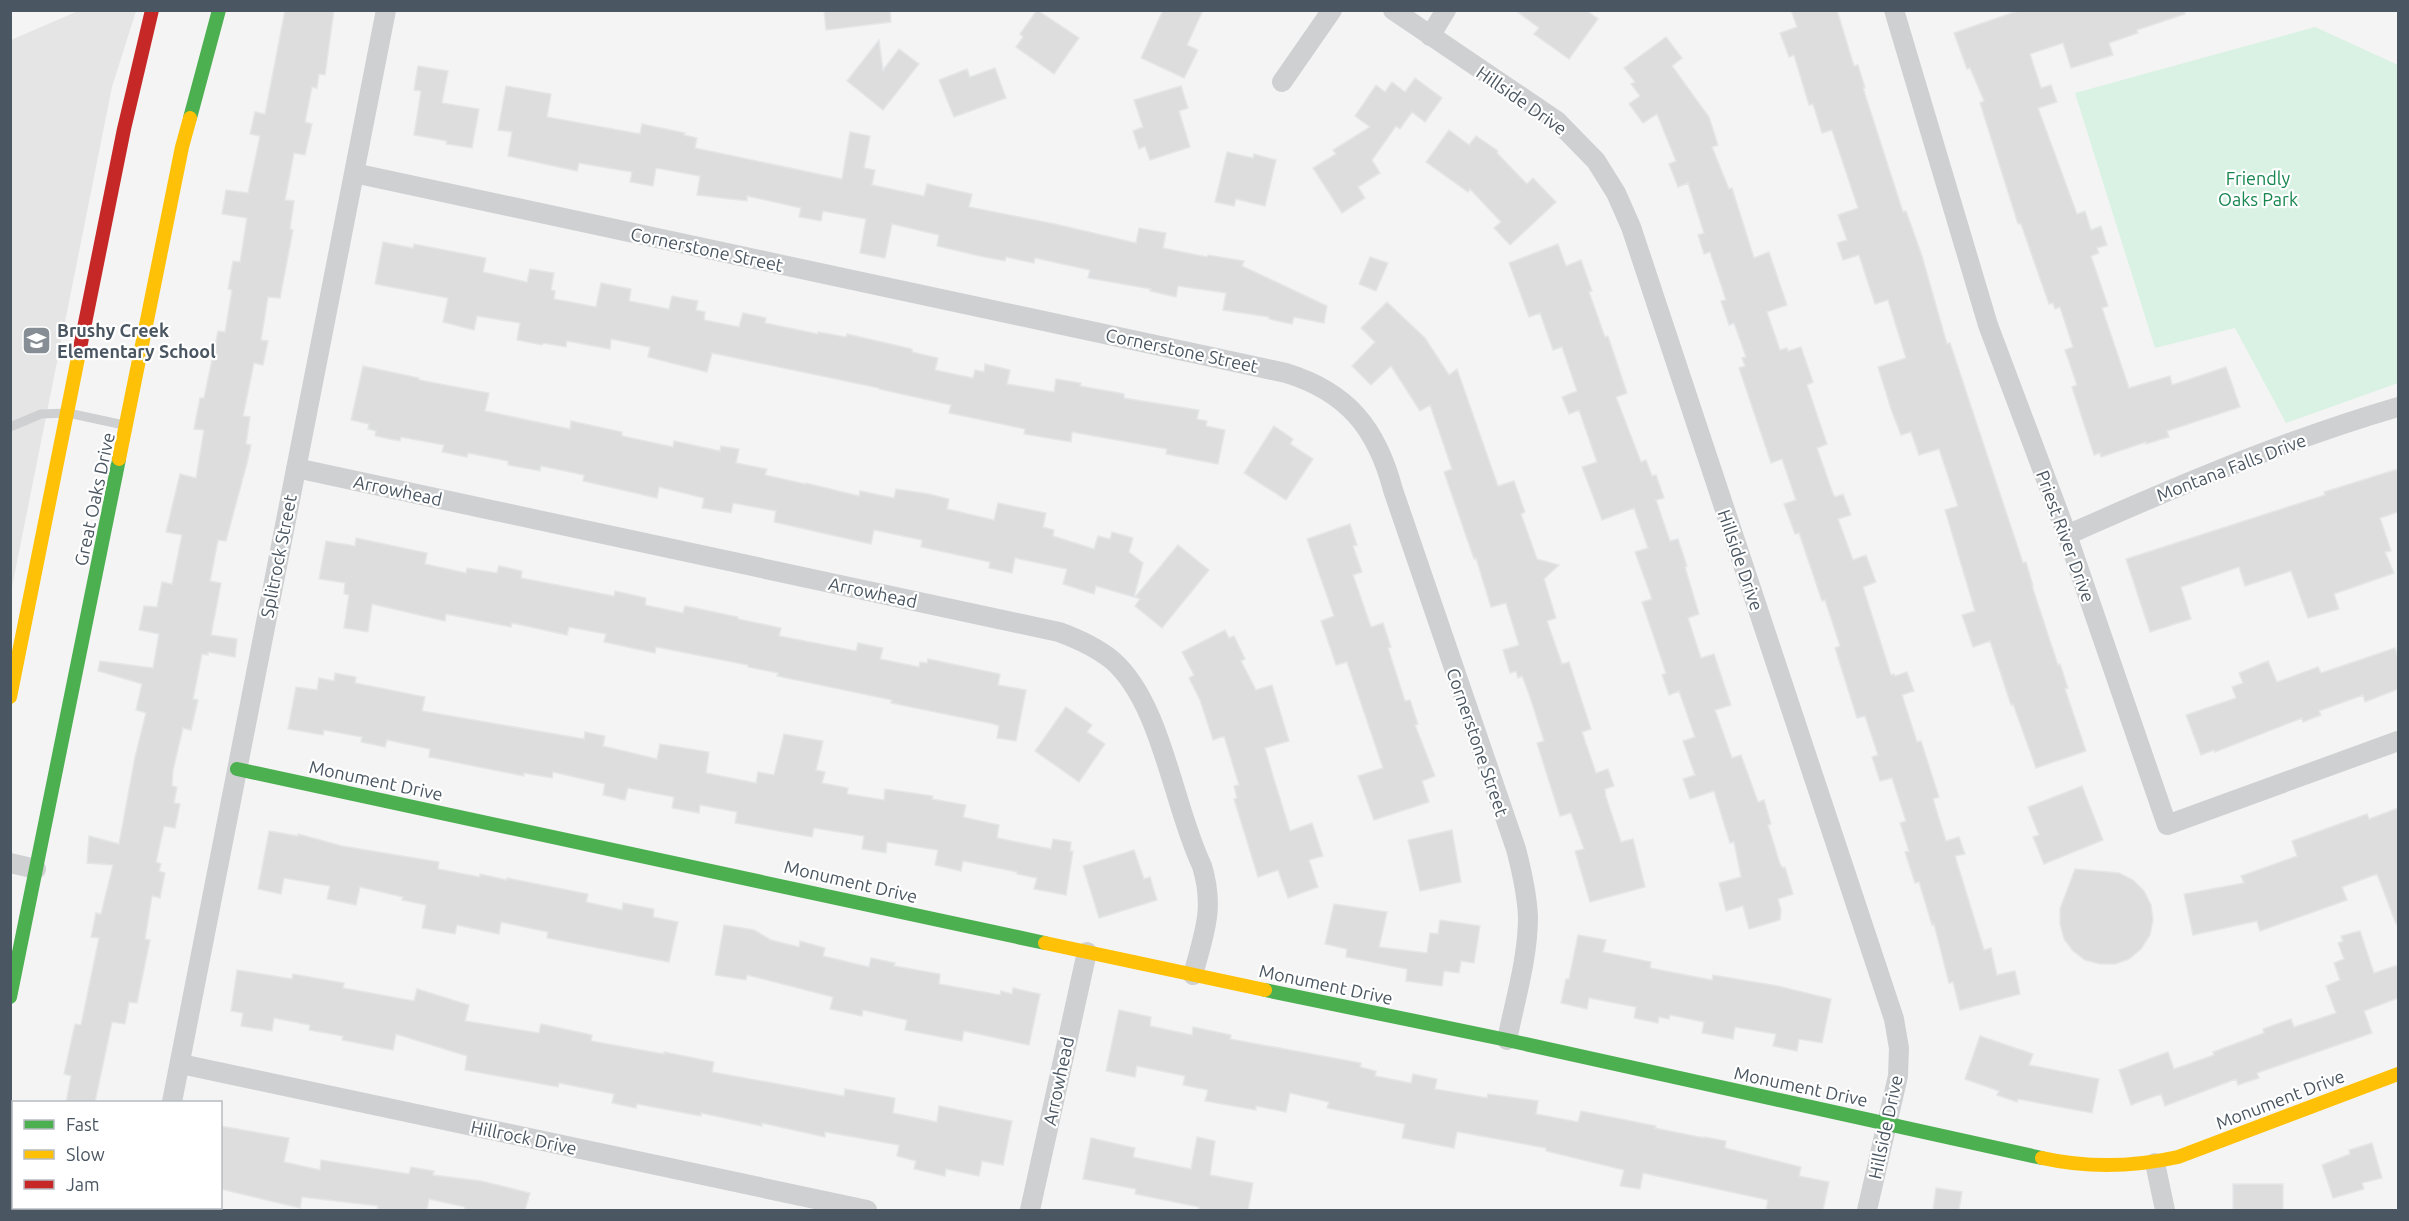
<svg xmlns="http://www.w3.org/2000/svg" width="2409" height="1221" viewBox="0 0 2409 1221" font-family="Ubuntu,sans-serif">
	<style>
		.education { fill: #e6e5e6 }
		.green { fill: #d9f2e3 }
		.building { fill: #ddddde; stroke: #e5e6e7; stroke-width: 1.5 }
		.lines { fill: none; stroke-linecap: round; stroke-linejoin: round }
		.lane { stroke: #ced0d2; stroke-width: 9 }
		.street { stroke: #ced0d2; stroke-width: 20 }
		.fast { stroke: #4caf50; stroke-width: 14 }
		.slow { stroke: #ffc107; stroke-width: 14 }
		.jam { stroke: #c62828; stroke-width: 14 }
		.labels { text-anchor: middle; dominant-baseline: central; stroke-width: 4.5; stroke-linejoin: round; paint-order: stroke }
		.street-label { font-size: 18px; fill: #4a5661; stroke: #fff }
		.park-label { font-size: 18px; fill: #17864f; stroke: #fff }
		.poi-label { font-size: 18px; font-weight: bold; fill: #4a5661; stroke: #fff; text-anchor: start }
	</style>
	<rect width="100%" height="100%" fill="#f4f4f4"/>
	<path class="education" d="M78,11h58l-24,76 -101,505v-552z"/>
	<path class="green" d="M2315,27l83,38v318l-112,40 -51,-95 -80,20 -80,-255z"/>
	<path class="building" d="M285,10h49l-9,65 -6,-1 -2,14 -5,-1 -7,35 7,2 -7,31 -11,-2 -9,47 9,1 -4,28 3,1 -13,68 -12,-1 -7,43 7,1 -5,24 -9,-2 -11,53 7,1 -4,27 5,1 -4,18 -21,78 -8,-1 -8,41 11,2 -10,52 26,4 -2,18 -27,-5v3l-6,-1 -9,45 5,1 -7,30 -8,-2 -10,42 -1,16 5,1 -3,16 6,1 -5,24 -11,-2 -8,36 5,2 -2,7 6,2 -5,25 -8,-2 -7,43 5,1 -13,63 -8,-1 -4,22 -13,-2 -17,80h-29l5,-26 -7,-2 11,-50 6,1 18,-87 -8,-1 5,-24 5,1 12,-49 -26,-2 2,-27 30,8 16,-87 11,-44 -10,-3 6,-26 -44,-13 2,-10 53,7 6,-34 -20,-4 5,-24 13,1 5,-25 10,2 10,-49 -16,-3 14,-58 16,4 8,-48 -10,-1 4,-21 2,-10h4l14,-67 7,1 7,-42 -4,-1 5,-28 7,1 7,-44 -25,-4 4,-24 22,3 12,-57 -10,-2 5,-22 10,2z
		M824,10h66l1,12 -65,8z
		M1037,10l42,28 -25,36 -38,-27 7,-10 -3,-3z
		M1163,10h40l-16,35 11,5 -14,28 -43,-20z
		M1515,10h71l12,9 -29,40 -35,-25 5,-6z
		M1791,10h46l17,56 4,-1 7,23h-2l40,124 3,-1 16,45 25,88 3,-1 73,220 3,-1 7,24h-1l26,79 2,-1 8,24 -3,1 21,62 -50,17 -23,-64 -2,1 -21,-64 -17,6 -11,-32 13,-4 -30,-101 13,-4 -19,-57 -20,6 -8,-23 -10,3 -10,-26 -13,-42 28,-9 -18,-58 -13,4 -16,-49 -16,5 -6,-17 10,-3 -9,-25 20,-7 -26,-78 -10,3 -9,-29 -4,1 -15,-50 -5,2 -9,-24 17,-6z
		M2020,10h165v4l-48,16 1,3 -29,10 4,12 -42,13 -8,-25 -33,11 11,34 10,-3 6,17 -19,6 39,106 8,-3 6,19 10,-4 6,19 -10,3 2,5 -8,3 17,50 -6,2 27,80 41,-12 2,9 54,-18 14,40 -73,24 2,6 -23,7v-2l-45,15 -1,-4 -6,2 -22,-68 5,-2 -12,-35 8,-3 -13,-40 -5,2 -2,-6 -4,1 -28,-80h-3l-38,-121 4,-2 -14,-33 -3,1 -13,-36z
		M1666,37l16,21 -10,8 37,51 9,28 -6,2 17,42 3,-1 22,70 15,-6 18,53 -20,7 13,38 7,-2 1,3 13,-4 12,35 -6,3 20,59 -10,4 16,46 2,3 8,-3 8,21 -13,4 15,41 13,-5 10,27 -13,5 28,88 3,-1 1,2 12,-4 7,19 -12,4 15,47 4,-1 18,56 -6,2 13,42 13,-4 6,17 -10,2 29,94 7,-2 6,27 18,-4 5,23 -60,16 -7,-28 -4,1 -15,-59 -2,1 -13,-43 -4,1 -10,-31 4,-1 -9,-28 6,-2 -14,-43 -12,3 -8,-24 6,-2 -13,-39 -8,2 -22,-70 5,-2 -15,-46 -3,1 -23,-68 -4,1 -11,-30 12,-4 -14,-41 -11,4 -32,-95 6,-2 -3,-8 4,-1 -12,-34 -5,2 -8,-24 5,-1 -16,-48 -6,2 -6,-19 6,-2 -16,-50 -10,4 -9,-23 7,-3 -19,-47 -14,9 -14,-19 11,-8 -9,-12 4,-2 -11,-14z
		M879,40l4,30 16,-21 20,15 -36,46 -36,-29z
		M418,66l30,5 -6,32 37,6 -7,39 -26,-4 1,-3 -33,-6 7,-44 -7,-1z
		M995,68l11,30 -52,19 -15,-37 28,-11 3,8z
		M1415,78l27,20 -17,24 -13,-10 -12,17 -4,-3 -24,34 8,13 -22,14 7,11 -23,15 -29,-45 23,-14 -3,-4 37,-23 -15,-11 21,-31 9,7 7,-10 13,10z
		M506,86l45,8 -4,23 93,17 2,-10 43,9 -1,2 13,3 -2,10 147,31 8,-47 20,4 -6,32 11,2 -3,15 52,11 3,-12 45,10 -3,13 86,17 81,19 3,-15 27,5 -3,15 44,9 1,-2 36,6 -2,5 85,40 -3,17 -30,-6 -2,7 -23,-5v-2l-46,-7 3,-17 -48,-7 -2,11 -26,-6 1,-2 -63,-11 2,-8 -55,-12 -1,5 -28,-6 -1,4 -21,-4 -47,-11 2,-11 -47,-11 -7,34 -25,-5 6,-34 -43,-8 -2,10 -22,-4 2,-9 -54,-12v5l-50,-6 3,-19 -44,-8 -3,18 -23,-4 2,-10 -53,-9 -2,8 -69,-15 4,-24 -14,-2z
		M1181,86l7,22 -9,3 11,36 -40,13 -5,-14 -6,3 -6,-18 10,-4 -9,-27z
		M1449,130l20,15 7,-9 22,15 -1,2 30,31 6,-6 23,24 -46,43 -16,-17 7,-6 -31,-33 -2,3 -42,-30z
		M1227,152l26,6 1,-4 22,6 -11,46 -29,-7 -2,7 -19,-4z
		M383,242l30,6 1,-4 72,14 -3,14 44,10 3,-13 24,4 -3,17 4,1 -1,8 42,8 5,-24 30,6 -2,12 40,8 3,-13 26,5 -2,9 9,2 -1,8 35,7 4,-14 23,5 -1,5 53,11v-2l28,5 1,-3 65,15v3l26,6 -3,12 38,8 2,-8 9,2 1,-8 25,6 -3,14 47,8 2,-13 25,4 -1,3 44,8v4l75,12 -2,9 10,2 -1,5 19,4 -7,34 -52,-10 1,-5 -95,-17 -1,10 -47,-8 1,-5 -76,-16 2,-8 -72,-16v-1l-167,-35 -5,19 -59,-15 2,-10 -39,-8 -1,10 -43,-8 -1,6 -23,-4 -1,2 -25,-5 3,-17 -43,-7 -3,14 -31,-8 5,-24 -73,-14z
		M1558,244l8,22 15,-6 11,31 -3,1 16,45 3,-1 19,57 -11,4 25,65 5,-2 6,16 4,-1 8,23 -8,2 14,41 8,-2 9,27 -2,1 14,47 -11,4 13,40 13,-4 17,51 -16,5 17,48 9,-3 17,47 6,-2 7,24 -3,1 12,39 3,4 2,-1 8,27 -15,5 3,11 -1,10 -31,9 -6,-23 -17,5 -7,-28 22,-6 -7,-35 -4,1 -16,-52 -24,8 -7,-20 12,-4 -12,-34 12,-4 -16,-46 -10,4 -7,-20 4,-2 -24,-71 10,-3 -17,-47 13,-4 -14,-40 -32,12 -20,-53 15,-5 -18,-52 -10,4 -7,-17 15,-6 -15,-44 -9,3 -13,-37 -11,4 -20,-54z
		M1370,257l18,6 -12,28 -17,-7z
		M1387,302l38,36 24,37 8,-6 41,117 16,-5 11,31 -4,2 16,45 22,6 -15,14 12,39 -9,3 15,43 7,-2 22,67 -9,3 14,41 12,-4 6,17 -9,3 1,8 15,45 12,-3 12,48 -55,15 -15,-51 9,-2 -13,-36 -11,3 -23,-73 7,-2 -15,-47 -7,-18 -4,2 -2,-7 -6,2 -7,-23 16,-5 -13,-42 -15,4 -15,-49 -2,1 -30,-87 8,-3 -22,-64 -10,6 -29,-45 -20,19 -19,-19 23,-24 -14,-14z
		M363,366l56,12v2l70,13 -4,18 85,18 1,-8 51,11v4l51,11 1,-6 46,10 1,-5 18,3 -3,14 31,6 -2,6 40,9 1,-1 53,13 1,-5 34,7 2,-9 33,5 20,5 -2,10 47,11 4,-17 48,10 -3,14 11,3 -1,6 41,13 4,-13 12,3 2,-7 21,6 -4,14 14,11 -9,34 -38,-11 -2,8 -31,-10 4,-15 -52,-11 -3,15 -23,-5 1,-6 -69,-15 1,-7 -48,-10 -3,14 -97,-22 2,-11 -43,-8 -2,10 -29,-5 2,-10 -45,-11 -2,11 -74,-17 1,-6 -43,-9 -1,5 -32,-6v-4l-40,-8 -1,4 -25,-5 2,-7 -43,-8 -1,4 -25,-5 1,-5 -8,-2 1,-5 -18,-4z
		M1274,426l19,13 -3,5 23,15 -27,41 -42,-27z
		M2398,469v43l-18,6 11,33 -6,1 9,21 -60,21 5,15 -31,9 -17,-47 -46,15 -6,-19 -58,20 10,32 -41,13 -24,-73 199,-64 -1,-3z
		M1350,524l7,21 -4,1 9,26 -9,3 18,52 12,-4 8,24 -3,1 17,53 5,-1 8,24 -3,1 20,51 -13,5 7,21 -55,18 -16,-44 25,-8 -36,-106 -11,3 -7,-21 -8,-23 13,-5 -27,-77z
		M356,538l71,15 -2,11 41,9 1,-5 30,5 2,-7 23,5 -1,7 93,18 1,-5 31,7 -1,7 38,8 2,-7 53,11v2l43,9 -2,8 77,15 2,-8 25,5 -3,11 39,8 1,-5 7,1 1,-4 72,15 -2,11 28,5 -10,51 -19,-3 2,-12 -5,-2 -103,-21 1,-3 -115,-24 1,-3 -30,-6v-2l-92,-18 -1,6 -51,-11 2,-8 -37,-7 -2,8 -55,-12 -1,4 -65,-13 -1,7 -73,-17 -4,28 -24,-4 5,-33 -5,-1 1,-11 -26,-4 7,-38 29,5z
		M1178,545l31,25 -47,58 -27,-22 5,-7 -5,-2z
		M1225,630l4,8 5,-2 11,23 -4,2 15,29 16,-5 17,56 -24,7 8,28 17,55 22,-8 11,33 -14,4 9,27 -30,11 -10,-28 -20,7 -24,-78 3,-1 -3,-12 5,-1 -15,-49 -11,4 -13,-40 -11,-22 5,-3 -12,-23z
		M2395,648l3,10v31l-33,13 -2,-7 -44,16 2,4 -18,7 -1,-4 -87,34 -1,-2 -13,5 -15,-40 50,-17 -4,-11 11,-4 -4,-10 29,-12 9,21 41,-15 3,6z
		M335,673l21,4 -1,6 70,14 -3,14 162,28 1,-7 20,4 -2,10 54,13 3,-15 49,8 -3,21 50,10 2,-11 16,3 10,-41 39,7 -7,29 9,2 -3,11 26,5 -1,6 37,6 1,-11 48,7 -1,3 34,6 -3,12 36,8 -2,13 54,11 2,-10 18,3 -1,9h3l-7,44 -32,-6 3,-11 -20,-4v-2l-54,-11 -2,10 -26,-6 3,-15 -51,-8 -1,11 -24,-4 2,-13 -50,-8 -2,9 -77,-14 2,-11 -37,-7 -1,8 -27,-5 2,-11 -46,-9 -3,12 -22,-5 2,-11 -52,-12 -1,6 -28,-5v3l-95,-19 1,-8 -43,-9 -2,7 -24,-5 1,-5 -38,-7 -1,5 -35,-6 8,-42 21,3 2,-12 15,3z
		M1066,707l26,18 -5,7 18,12 -26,38 -44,-31z
		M2082,786l21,54 -59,24 -11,-27 6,-2 -11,-28z
		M2398,808v115l-2,1 -19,-50 -35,13 5,13 -87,31 -3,-10 -64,14 -9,-41 60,-11 -3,-7 56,-20 -5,-15 75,-27 2,5z
		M1452,830l9,52 -41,9 -12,-51z
		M269,831l29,5v-2l44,12 97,16 -1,7 42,8v-3l27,6v-2l81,16 -2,8 36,8 1,-7 31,6 -1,8 25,5 -9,40 -122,-24 1,-6 -47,-10 -2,12 -42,-9 -2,9 -33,-6 4,-23 -24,-5 1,-3 -43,-10 -4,18 -29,-6 3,-13 -46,-8 -3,16 -23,-5z
		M1134,850l10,29 6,-2 7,23 -58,18 -16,-52z
		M2075,869l44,4 14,7 11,11 7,14 2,15 -3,15 -9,14 -12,10 -14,5h-15l-15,-4 -12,-9 -9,-12 -4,-15v-15z
		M1334,904l53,8 -8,35 48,6 3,-20 8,1 2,-14 40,6 -6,37 -13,-2 -2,12 -15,-2 -2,15 -36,-5 1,-12 -61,-12 1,-8 -22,-5z
		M724,925l30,5 17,10 28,7 1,-6 25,7 -2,8 46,11 2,-9 24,5 -1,3 46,8 -1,10 61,11 1,-4 11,3 1,-6 27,6 -11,51 -65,-14 -2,10 -57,-11 2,-10 -44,-10 -1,6 -32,-7 3,-12 -86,-22 -1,5 -31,-5z
		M2360,931l14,42 24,-8v33l-34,13 8,22 -115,40 2,5 -21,7 -2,-6 -71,27 -4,-12 -30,11 -12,-35 49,-18 6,17 40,-14 -1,-3 51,-19 -1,-4 28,-10 3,8 42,-14 -10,-27 14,-6 -6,-17 10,-4 -6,-16 5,-2 -2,-5z
		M1578,935l28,5 -3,12 48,10 -1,6 62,12 1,-5 65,11 53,13 -9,44 -23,-4 -2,12 -24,-5 3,-12 -41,-7 -2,12 -31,-6 2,-11 -34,-7 -1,4 -10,-2 -1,6 -24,-5 2,-11 -47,-9 -2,11 -26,-6 5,-24h3z
		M237,970l55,9 1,-5 51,9 -1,5 71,13 3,-12 52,16 -4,16 74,12 2,-9 51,11 -1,6 73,13v-2l50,10 -2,10 132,24 1,-7 50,9 -2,15 44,9 2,-16 73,15 -9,44 -21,-4 -3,15 -33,-7 -1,7 -31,-7 2,-8 -19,-5 2,-11 -74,-13v5l-63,-14v3l-61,-13v3l-64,-12 -1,4 -24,-5 2,-9 -55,-11 -1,4 -93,-17 2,-14 -71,-22 -3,16 -51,-10 1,-4 -34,-6 1,-5 -36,-7 -2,13 -31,-5 2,-13 -12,-2z
		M1119,1010l32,7 -1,9 42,9 1,-8 38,8 -1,4 131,24 -1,4 16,4 -1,5 36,7 2,-9 24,5 -2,10 52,9 1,-4 50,7 -2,13 42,8 3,-11 75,15 -1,2 49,10v-1l22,4 -1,7 76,19 -2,9 30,6 -6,28h-57l2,-10 -125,-27 -3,16 -20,-3 4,-16 -78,-19v-3l-87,-16h-2l-3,16 -52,-10 3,-14 -78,-16 2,-6 -39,-9 -4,19 -30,-6v4l-51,-9 3,-11 -25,-5 2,-9 -48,-10 -2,11 -29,-6z
		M1980,1036l53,18 -4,11 70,14 -7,34 -74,-14 -1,3 -20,-7 2,-4 -34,-12z
		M220,1126l69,12 -5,24 36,8 1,-10 88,14 2,-7 23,4 -1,4 48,6 49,12 -5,17h-61l1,-3 -36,-8 -2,11h-50l1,-4 -76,-9 -2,11 -80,-19z
		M1197,1137l18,4 -5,34 43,8 -5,27h-50l1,-3 -64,-13 1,-5 -53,-10 8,-41 44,10 -2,9 58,12z
		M2372,1143l10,35 -20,5 2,6 -31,9 -11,-33 28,-11 -1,-4z
		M2233,1184h50v26h-50z
		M1936,1188l26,4 -3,18h-26z"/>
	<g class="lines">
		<path class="lane" d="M10,427l31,-13 27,-1 56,12"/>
		<path class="street" d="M1393,10l164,111 39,40 20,32 15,34 263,792 5,29 -1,28 -31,134
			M1894,10l94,315 79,210 100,290 231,-84
			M1430,36l16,-26
			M1282,82l50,-72
			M354,173l932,200c62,19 91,56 107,117l123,359c6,23 11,44 12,68 0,41 -13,83 -21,123
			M296,468l763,164c19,7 37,15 53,28 50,43 61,146 90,206 13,43 2,67 -9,109
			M2067,535c108,-48 218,-95 331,-128
			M10,863l26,6
			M181,1064l686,146
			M172,1102l214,-1092
			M2155,1163l10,47
			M150,1210v-2
			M1030,1210l57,-258"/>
		<path class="fast" d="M190,118l29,-108
			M237,769l808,174
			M1265,990l242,50 535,118
			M10,997l109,-538"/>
		<path class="slow" d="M119,459l63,-312 8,-29
			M10,697l70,-349
			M1045,943l220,47
			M2042,1158c45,10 91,9 136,-1l220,-83"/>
		<path class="jam" d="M80,348l44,-219 28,-119"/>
	</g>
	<defs>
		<symbol id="school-square" viewBox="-11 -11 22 22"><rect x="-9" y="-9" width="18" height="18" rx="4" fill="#868d94" stroke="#fff"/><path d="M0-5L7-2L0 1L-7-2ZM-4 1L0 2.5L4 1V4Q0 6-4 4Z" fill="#fff"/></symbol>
	</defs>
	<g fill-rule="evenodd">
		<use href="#school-square" x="20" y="324" width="33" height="33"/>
	</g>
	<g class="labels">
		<g class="street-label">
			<text transform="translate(1522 100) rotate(35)">Hillside Drive</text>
			<text transform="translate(707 249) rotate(12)">Cornerstone Street</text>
			<text transform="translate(1182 350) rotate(12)">Cornerstone Street</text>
			<text transform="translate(2231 467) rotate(-21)">Montana Falls Drive</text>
			<text transform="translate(398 490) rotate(12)">Arrowhead</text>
			<text transform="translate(94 499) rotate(-78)">Great Oaks Drive</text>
			<text transform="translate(2066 536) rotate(70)">Priest River Drive</text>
			<text transform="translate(278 556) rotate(-79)">Splitrock Street</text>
			<text transform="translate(1741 560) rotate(71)">Hillside Drive</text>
			<text transform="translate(873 592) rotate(12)">Arrowhead</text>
			<text transform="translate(1478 742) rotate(71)">Cornerstone Street</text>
			<text transform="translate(376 780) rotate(12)">Monument Drive</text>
			<text transform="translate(851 881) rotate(13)">Monument Drive</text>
			<text transform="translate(1326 984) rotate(12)">Monument Drive</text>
			<text transform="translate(1058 1081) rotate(-78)">Arrowhead</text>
			<text transform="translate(1801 1086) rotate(12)">Monument Drive</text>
			<text transform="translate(2280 1099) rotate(-21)">Monument Drive</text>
			<text transform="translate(1885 1127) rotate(-78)">Hillside Drive</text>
			<text transform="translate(524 1137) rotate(12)">Hillrock Drive</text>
		</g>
		<g class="park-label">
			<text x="2258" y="178">Friendly<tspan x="2258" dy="21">Oaks Park</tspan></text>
		</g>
		<g class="poi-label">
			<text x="57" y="330">Brushy Creek<tspan x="57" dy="21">Elementary School</tspan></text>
		</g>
	</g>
	<rect width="2409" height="1221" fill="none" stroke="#4a5661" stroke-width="24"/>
	<rect x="12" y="1101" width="210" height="108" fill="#ffffff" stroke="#b7bbc0" stroke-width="1.5"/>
	<rect x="24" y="1120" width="30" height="9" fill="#4caf50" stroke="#b7bbc0" stroke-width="1.5"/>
	<text x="66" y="1131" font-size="18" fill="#4a5661">Fast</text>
	<rect x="24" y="1150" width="30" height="9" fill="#ffc107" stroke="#b7bbc0" stroke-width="1.5"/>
	<text x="66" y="1161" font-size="18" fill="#4a5661">Slow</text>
	<rect x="24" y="1180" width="30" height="9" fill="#c62828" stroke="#b7bbc0" stroke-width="1.5"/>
	<text x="66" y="1191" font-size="18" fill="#4a5661">Jam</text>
</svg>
